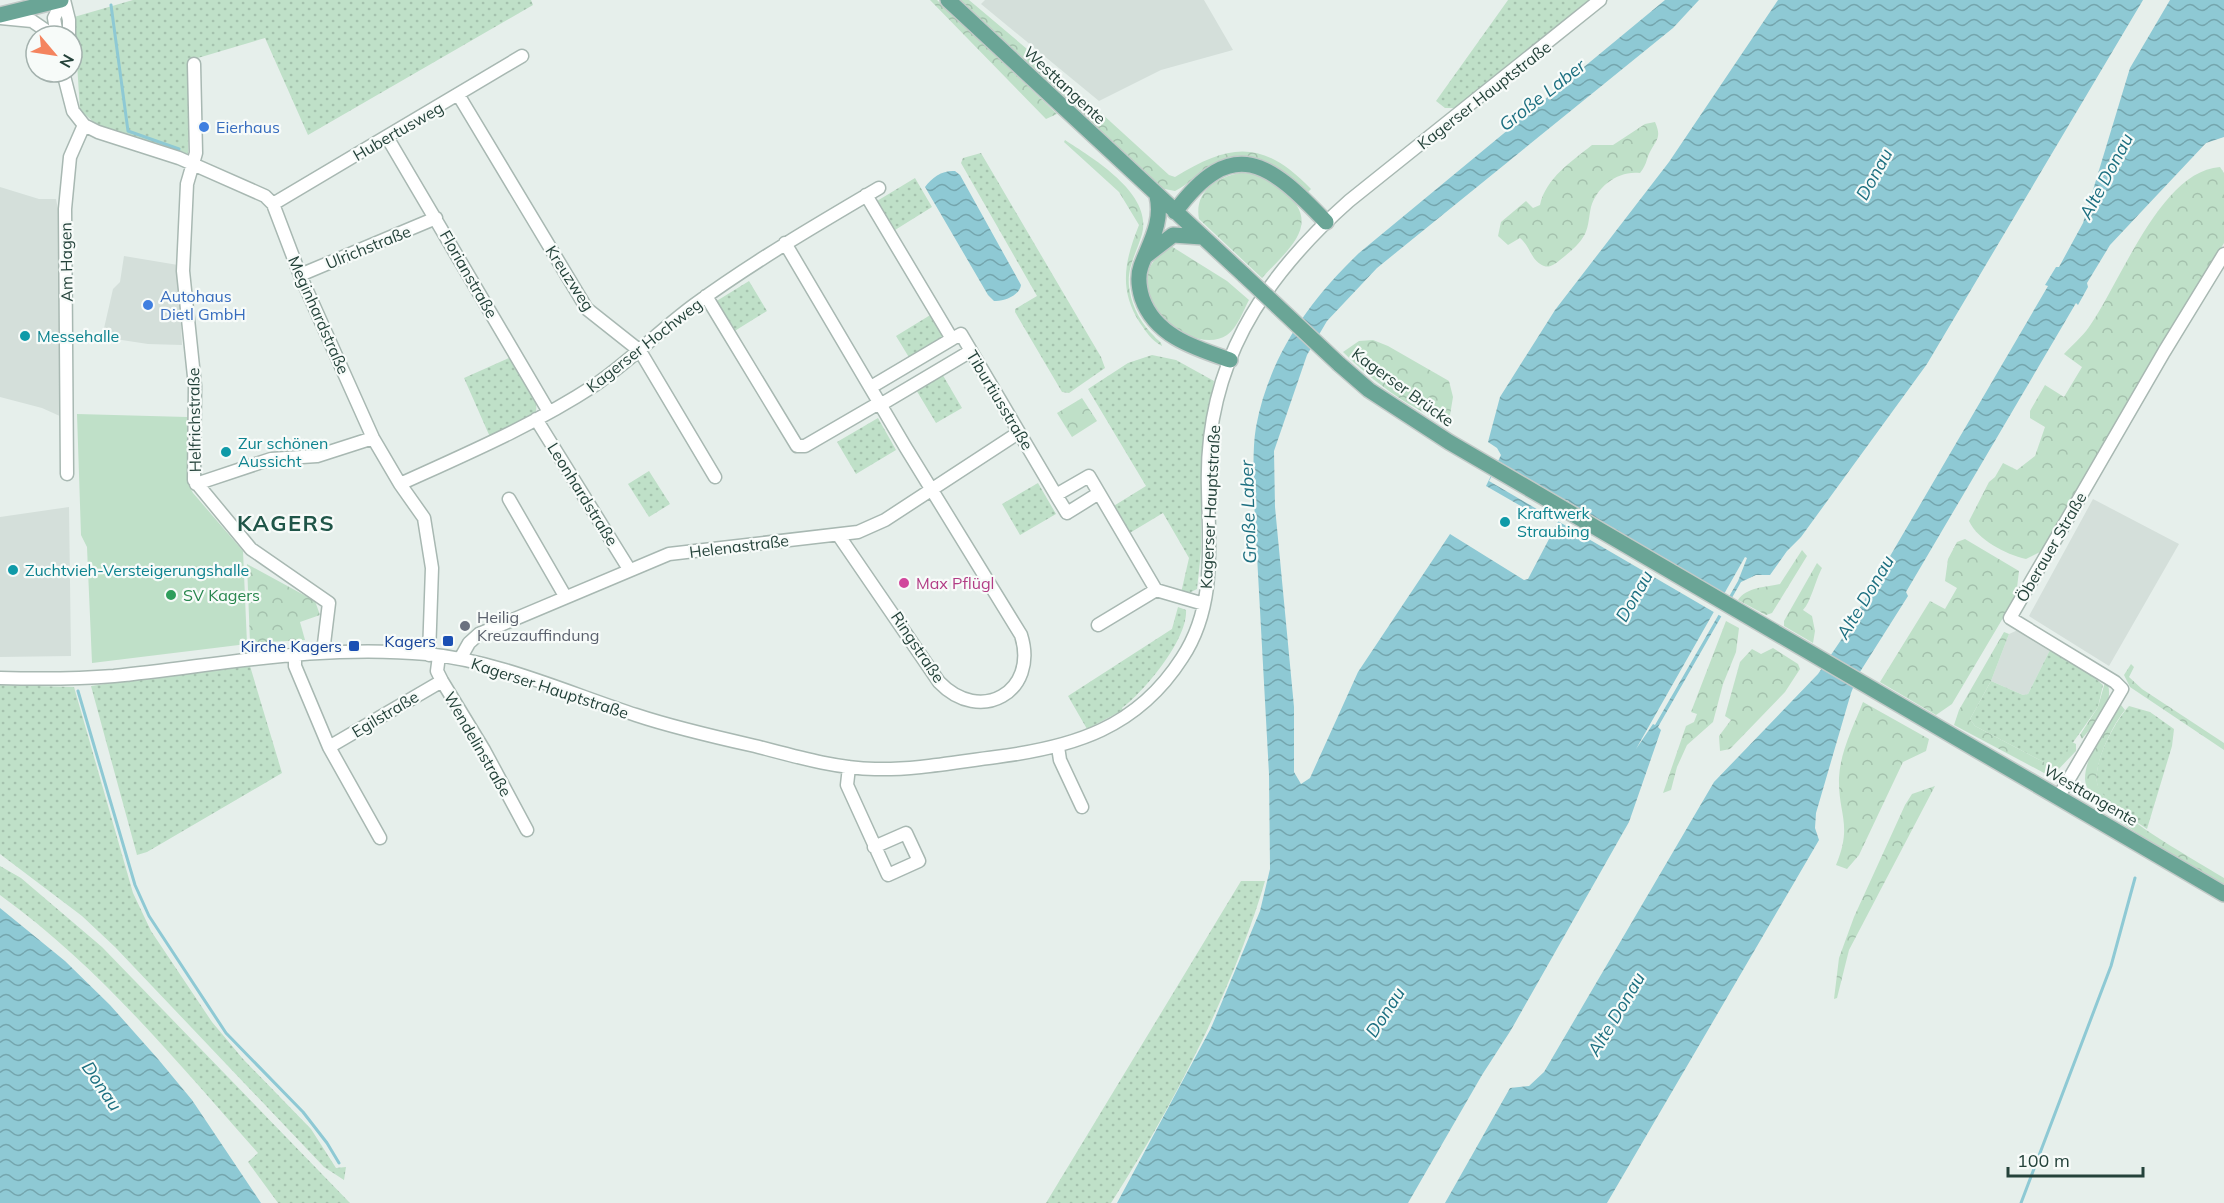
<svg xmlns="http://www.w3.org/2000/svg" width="2224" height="1203" viewBox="0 0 2224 1203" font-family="Mulish,sans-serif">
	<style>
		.built { fill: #d4dfda }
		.grass { fill: url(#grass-dots) }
		.forest { fill: url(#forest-crowns) }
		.pitch { fill: #bfe0c8 }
		.water { fill: url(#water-waves); fill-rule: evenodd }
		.pier { fill: #e6efeb }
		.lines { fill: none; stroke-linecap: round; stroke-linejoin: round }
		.stream { stroke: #8ec9d4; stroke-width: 3 }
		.minor-casing { stroke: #a8b8b2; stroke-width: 15 }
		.major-casing { stroke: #c2cac8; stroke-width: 18 }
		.minor { stroke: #fff; stroke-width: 12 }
		.major { stroke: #6aa596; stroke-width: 15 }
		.major-bridge-casing { stroke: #c2cac8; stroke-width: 18; stroke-linecap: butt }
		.major-bridge { stroke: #6aa596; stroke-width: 15 }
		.shop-dot { fill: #3f7fe0; stroke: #f7fbf9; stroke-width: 2 }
		.culture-dot { fill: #0f9aa8; stroke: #f7fbf9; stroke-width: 2 }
		.hotel-dot { fill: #d1479c; stroke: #f7fbf9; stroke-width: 2 }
		.leisure-dot { fill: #2e9e5b; stroke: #f7fbf9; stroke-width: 2 }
		.worship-dot { fill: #6b7280; stroke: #f7fbf9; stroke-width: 2 }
		.transit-dot { fill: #1a4fb4; stroke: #f7fbf9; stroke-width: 2 }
		.labels { text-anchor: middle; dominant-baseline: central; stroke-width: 4.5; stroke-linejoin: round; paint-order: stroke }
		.street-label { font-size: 16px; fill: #24423a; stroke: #f7fbf9 }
		.shop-label { font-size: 16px; fill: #366cbe; stroke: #f7fbf9; text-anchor: start }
		.culture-label { font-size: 16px; fill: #0d838f; stroke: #f7fbf9; text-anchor: start }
		.hotel-label { font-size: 16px; fill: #b23c85; stroke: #f7fbf9; text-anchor: start }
		.leisure-label { font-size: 16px; fill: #27864d; stroke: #f7fbf9; text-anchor: start }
		.worship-label { font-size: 16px; fill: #5b616d; stroke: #f7fbf9; text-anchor: start }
		.transit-label { font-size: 16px; fill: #164399; stroke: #f7fbf9; text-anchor: end }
		.water-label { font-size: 18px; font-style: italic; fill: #1c6f80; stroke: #f7fbf9 }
		.district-label { font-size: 22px; font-weight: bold; letter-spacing: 1.5px; fill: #1f5548; stroke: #f7fbf9 }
	</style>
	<defs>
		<pattern id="grass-dots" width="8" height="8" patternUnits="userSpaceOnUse" patternTransform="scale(1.5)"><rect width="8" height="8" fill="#bfe0c8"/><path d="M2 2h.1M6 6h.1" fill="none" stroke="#a4c1ad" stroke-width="1.8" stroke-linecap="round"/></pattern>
		<pattern id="forest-crowns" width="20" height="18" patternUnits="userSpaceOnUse" patternTransform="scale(1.5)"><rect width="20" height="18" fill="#bfe0c8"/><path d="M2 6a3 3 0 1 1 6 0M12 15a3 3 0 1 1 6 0" fill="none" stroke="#a4c1ad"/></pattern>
		<pattern id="water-waves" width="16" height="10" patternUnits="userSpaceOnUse" patternTransform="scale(1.5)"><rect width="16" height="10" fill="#8ec9d4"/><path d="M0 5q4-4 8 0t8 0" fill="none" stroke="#74a5ad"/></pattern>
	</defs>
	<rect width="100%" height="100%" fill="#e6efeb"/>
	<path class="built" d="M985,0h219l29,50 -72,20 -62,31 -118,-97z
		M0,187l39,12h17l6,31v187l-20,-9 -42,-11z
		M124,256l54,9 4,80 -34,-1 -46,-7 11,-48 7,-7z
		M2093,499l86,45 -70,122 -80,-50z
		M69,507l2,149 -71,1v-140z
		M2018,630l33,18 -23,46 -5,1 -32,-14 18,-47z"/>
	<path class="grass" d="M133,0h398l2,5 -225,130 -43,-97 -74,22 -3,94 -89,-27 -19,-17 -6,-93z
		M1508,0h83l-133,108h-13l-9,-7z
		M981,153l120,204 4,11 -36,25 -7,-1 -47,-80v-3l22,-13 -76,-133 2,-5z
		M915,178l17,29 -37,23 -18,-29z
		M749,281l18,30 -34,21 -18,-30z
		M932,314l13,22 -3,4 -32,19 -14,-23z
		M1152,355l24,5 38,21 -13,82v89l-4,37 -8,4h-8l8,-35 -26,-45 -35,21 -16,-27 34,-21 -58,-97 40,-26z
		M511,357c7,12 35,47 22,59 -10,9 -30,15 -43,21l-26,-59z
		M941,372l21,36 -26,15 -21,-35z
		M878,418l18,32 -40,24 -19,-32z
		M649,471l21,33 -21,13 -21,-33z
		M1038,483l18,31 -36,21 -18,-31z
		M1178,607l8,3c2,29 -42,82 -64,98l1,2 -36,19 -19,-33 104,-67z
		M2051,648l39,22 -1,3 14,12 -5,22 -43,61 -80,-42 -5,-7 21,-38 32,14 5,-1z
		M250,666l32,107 -135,79 -10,3 -46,-169 89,-13z
		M0,685l74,2 59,206 18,38 61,91 31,37 68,70 25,39 10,-1 -2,13 -20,-13 -209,-220 -33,-31 -82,-62z
		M2129,706l21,6 24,17 -2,17 -25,83c-16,-11 -36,-22 -47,-38 -13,-20 15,-70 29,-85z
		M0,866l21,12 81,69 248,256h-72l-30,-41 10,-9c-81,-91 -158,-186 -258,-258z
		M1241,881h24c-32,109 -93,227 -154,322h-65z"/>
	<path class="forest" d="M930,0h7l120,114 -11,5z
		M957,0h12l109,92 91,83 6,2c56,-35 89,-37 136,12l-3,3c-27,-24 -57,-43 -94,-27 -14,6 -24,19 -39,26l-15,-3z
		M1655,122c6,14 3,16 -4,28 -5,8 -3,13 -11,23 -21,-3 -43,13 -49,34 -2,8 -2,19 -6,27 -6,11 -15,18 -25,26 -5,4 -10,8 -16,6 -13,-5 -14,-20 -24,-28l-12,7 -10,-9 3,-14 25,-21 7,7 7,-3c6,-27 31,-43 52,-60h21l32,-21z
		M1065,140c29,19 88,54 77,94 -6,21 -17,36 -12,58 2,15 13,34 24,44 4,5 7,5 8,10 -11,-6 -15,-13 -22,-23 -22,-34 -15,-63 -1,-98l-20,-33 -55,-50z
		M2220,167l4,6v70l-182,308 -16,8c-21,-5 -48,-19 -57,-38l20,-39 6,-5 8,-14 14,7 18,-14 10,-29 -15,-9v-7l15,-26 19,12 18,-30 -18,-13c8,-9 18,-17 25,-27 31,-43 71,-156 131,-160z
		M1239,173c19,-1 28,5 42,16 44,34 8,59 -19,89l-63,-59c-5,-27 17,-41 40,-46z
		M1171,246l56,35 22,19c-6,11 -11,27 -22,35 -36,25 -123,-48 -56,-89z
		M1373,340l15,6 61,35 4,16 -3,18 -7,6c-38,-15 -71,-41 -100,-69l16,-11z
		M1082,398l15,23 -25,16 -15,-24z
		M1965,539l54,32 -3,25 -64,108 -16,11 -56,-33 50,-81 15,8 12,-21 -12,-7 3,-22 9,-17z
		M1802,550l5,6 -35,57 -6,2 -28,-15c8,-13 29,-13 42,-16z
		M1817,563l5,5c-7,13 -11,34 -19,42l9,6 3,15 -2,12 -29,-17v-5z
		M247,564l68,37 5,14 -20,7 5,18 -55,3z
		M1726,621l13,7 -3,24 -13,32 -10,38 -26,23 -10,22 -6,23 -8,3 23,-67 8,-4 3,-8 -6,-2z
		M2004,632l5,2 -18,47 -21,38 5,7 80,42 17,-26 4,2v7l-23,24 -9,-2 -90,-48 5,-15z
		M1773,648l25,16 2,5 -15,23 -55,57 -10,2 -1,-15 12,-16 -6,-4 15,-54 12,-13 9,5z
		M2131,664l3,3 -5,10 13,12 82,54v7l-94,-63 -6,-12z
		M2105,682l3,3c6,20 -14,39 -26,54l-2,-4 18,-28z
		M1863,702l66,37 -3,12 -23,11 -44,93 -12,14 -11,-4c17,-41 2,-50 3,-87 1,-26 15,-53 24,-76z
		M2121,705l4,5c-12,14 -34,58 -27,76 11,27 99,75 126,92v7c-28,-17 -139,-74 -139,-106 0,-25 23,-54 36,-74z
		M1935,786l-86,164 -12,48 -3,1 5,-41 15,-41 51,-112 7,-11z"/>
	<path class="pitch" d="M77,414l110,3 1,67 5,9 50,58 4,93 -155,19 -5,-116 -6,-12z"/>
	<path class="water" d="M1665,0h34l-26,28 -296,240 -50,53 -20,34 -33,96 1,56 19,200v65l7,12 9,-6 48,-106 92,-138 74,46 4,-1 41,-78 -9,-2 -13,22 -61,-35 15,-31 -4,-7 -9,-6 12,-45 55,-87 114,-148 109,-162h365l-216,364 -126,173 -14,14 -17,24h-14l-15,7 -83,145 3,3 -32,92 -118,208 -29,45 -74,128h-291l94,-175 49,-117 10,-42 -1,-95 -15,-273c0,-24 -2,-50 2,-74 13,-70 52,-125 103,-174zM1745,557l2,1 -9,23 -83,144 -2,-1 -17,25z
		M2170,0h54v137l-18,6 -96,102 -23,38 1,4 -10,18 -2,-2 -170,289 2,4 -50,79 -7,18 -35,120 -1,15 4,12 -212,363h-162l65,-115 19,-2 15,-14 170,-290 104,-108 23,-34 207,-354 -3,-1 11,-18h3l24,-44 47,-155z
		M955,171l5,4 61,110c-1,10 -17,17 -27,16l-6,-6 -63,-108c7,-10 18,-17 30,-16z
		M0,908l65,53 45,44 48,54 34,41 69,103h-261z"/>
	<path class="pier" d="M1500,462l234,137 -10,19 -168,-98 9,-18h-3l-10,16 -63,-37z"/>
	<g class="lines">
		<path class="stream" d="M111,5l17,126 51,18
			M78,691l57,194 14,31 77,117 77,79 24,31 12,20
			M2021,1203l90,-237 24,-88"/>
		<defs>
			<path id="minor" d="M64,0l5,20v16
				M0,18l32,3 22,15
				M57,36l-3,-18 9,-18
				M194,64l2,89 -9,31 -4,87 12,115 -1,94 57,69 78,54 -6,49
				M63,72l10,39 11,14 14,7 81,26 86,38 8,8 27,71 73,163 27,46 24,34 8,50 -3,87
				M459,96l128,213 53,42 75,126
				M387,137l162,275
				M866,195l86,144 9,-5 95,161 33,-19 67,114 48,14
				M273,204l249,-148
				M785,243l121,205 115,187c18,57 -41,90 -82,47l-100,-146
				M300,275l136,-57
				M706,296l91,150h8l74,-43
				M871,387l81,-48
				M880,405l91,-54
				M536,419l93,150
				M67,474l-2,-265 5,-52 14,-32
				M196,484l75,-25 46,-3 56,-18
				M400,484c66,-30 134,-59 195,-99 35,-24 65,-55 99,-80 59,-43 122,-80 185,-117
				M1056,495l11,18 32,-20
				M509,499l56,97
				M1098,625l58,-35
				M295,654v12l34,81 51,91
				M439,656l-2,15 5,10 42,69 43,80
				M460,659l9,-16 10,-9 190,-80 189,-22 27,-12 133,-87
				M0,678c38,1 76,1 114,-2 107,-11 204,-32 313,-22 72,7 141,39 209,61 39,13 79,22 119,31 39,10 79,22 120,23 40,1 81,-7 121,-12 78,-10 141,-29 186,-99 34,-51 27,-111 26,-169 -4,-122 53,-210 141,-288l251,-201
				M329,747l113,-66
				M1058,747l2,13 22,47
				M849,767l-2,18 41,90 31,-14 -13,-28 -32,14
				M2059,796l63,-107 -7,-7 -105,-64 154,-266 60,-98"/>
			<path id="major" d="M948,0l296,275
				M0,15l61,-15
				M1157,196c6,26 -7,46 -16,70 -4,11 -2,22 1,32 13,38 53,50 88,62
				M1175,212c58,-79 95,-49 151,10
				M1147,255l26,-20 29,2
				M1339,364l30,26 80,52 775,452"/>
		</defs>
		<use href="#minor" class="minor-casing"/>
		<use href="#major" class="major-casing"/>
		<use href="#minor" class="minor"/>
		<use href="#major" class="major"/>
		<defs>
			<path id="major-bridge" d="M1244,275l95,89"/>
		</defs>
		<use href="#major-bridge" class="major-bridge-casing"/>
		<use href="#major-bridge" class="major-bridge"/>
	</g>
	<g class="shop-dot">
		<circle cx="204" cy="127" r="6"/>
		<circle cx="148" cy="305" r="6"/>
	</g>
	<g class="culture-dot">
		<circle cx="25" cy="336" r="6"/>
		<circle cx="226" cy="452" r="6"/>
		<circle cx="1505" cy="522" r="6"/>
		<circle cx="13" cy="570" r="6"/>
	</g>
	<circle class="hotel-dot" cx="904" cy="583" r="6"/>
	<circle class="leisure-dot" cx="171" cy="595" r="6"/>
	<circle class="worship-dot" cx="465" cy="626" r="6"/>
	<g class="transit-dot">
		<rect x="442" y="635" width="12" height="12" rx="3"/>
		<rect x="348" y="640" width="12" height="12" rx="3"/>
	</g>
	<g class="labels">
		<g class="street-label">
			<text transform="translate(1065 85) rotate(43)">Westtangente</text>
			<text transform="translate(1484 95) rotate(-38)">Kagerser Hauptstraße</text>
			<text transform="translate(398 131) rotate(-30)">Hubertusweg</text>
			<text transform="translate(368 247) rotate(-22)">Ulrichstraße</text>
			<text transform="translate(66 262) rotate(-91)">Am Hagen</text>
			<text transform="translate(469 274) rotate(60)">Florianstraße</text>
			<text transform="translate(570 278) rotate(57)">Kreuzweg</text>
			<text transform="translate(319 315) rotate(66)">Meginhardstraße</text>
			<text transform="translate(644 345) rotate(-38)">Kagerser Hochweg</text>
			<text transform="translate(1403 387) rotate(36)">Kagerser Brücke</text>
			<text transform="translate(1000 400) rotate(59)">Tiburtiusstraße</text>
			<text transform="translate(194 420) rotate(-91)">Helfrichstraße</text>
			<text transform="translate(583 494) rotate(58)">Leonhardstraße</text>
			<text transform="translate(1210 507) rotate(-87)">Kagerser Hauptstraße</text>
			<text transform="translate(739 546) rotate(-7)">Helenastraße</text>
			<text transform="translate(2051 547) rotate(-60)">Öberauer Straße</text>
			<text transform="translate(918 647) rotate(56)">Ringstraße</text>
			<text transform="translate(550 688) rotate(18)">Kagerser Hauptstraße</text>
			<text transform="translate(385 714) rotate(-31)">Egilstraße</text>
			<text transform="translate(478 744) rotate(60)">Wendelinstraße</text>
			<text transform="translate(2091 795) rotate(30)">Westtangente</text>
		</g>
		<g class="shop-label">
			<text x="216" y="127">Eierhaus</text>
			<text x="160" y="296">Autohaus<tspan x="160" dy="18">Dietl GmbH</tspan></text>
		</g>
		<g class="culture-label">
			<text x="37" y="336">Messehalle</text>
			<text x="238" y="443">Zur schönen<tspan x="238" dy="18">Aussicht</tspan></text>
			<text x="1517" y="513">Kraftwerk<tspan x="1517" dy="18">Straubing</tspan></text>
			<text x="25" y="570">Zuchtvieh-Versteigerungshalle</text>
		</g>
		<g class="hotel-label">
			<text x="916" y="583">Max Pflügl</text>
		</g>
		<g class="leisure-label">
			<text x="183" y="595">SV Kagers</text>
		</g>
		<g class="worship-label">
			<text x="477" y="617">Heilig<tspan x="477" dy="18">Kreuzauffindung</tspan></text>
		</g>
		<g class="transit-label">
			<text x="436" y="641">Kagers</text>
			<text x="342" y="646">Kirche Kagers</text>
		</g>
		<g class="water-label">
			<text transform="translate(1542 95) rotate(-38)">Große Laber</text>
			<text transform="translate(1874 174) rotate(-61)">Donau</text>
			<text transform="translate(2106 176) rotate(-62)">Alte Donau</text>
			<text transform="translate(1248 512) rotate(-92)">Große Laber</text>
			<text transform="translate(1634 596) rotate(-60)">Donau</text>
			<text transform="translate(1865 597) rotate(-59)">Alte Donau</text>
			<text transform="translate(1385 1012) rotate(-57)">Donau</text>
			<text transform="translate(1616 1014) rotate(-59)">Alte Donau</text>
			<text transform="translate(102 1086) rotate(56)">Donau</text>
		</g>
		<g class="district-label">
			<text x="286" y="523">KAGERS</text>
		</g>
	</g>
	<g transform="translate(54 54) rotate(119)"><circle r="28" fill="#f7fbf9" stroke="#a3b1ad" stroke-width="1.5"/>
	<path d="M0-4.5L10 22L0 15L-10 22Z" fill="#f4845f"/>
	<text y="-9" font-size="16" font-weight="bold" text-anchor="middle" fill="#24423a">N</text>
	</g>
	<path d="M2008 1167v9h135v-9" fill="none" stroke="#24423a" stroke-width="3"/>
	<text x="2017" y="1167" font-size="18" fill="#24423a" stroke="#f7fbf9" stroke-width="4.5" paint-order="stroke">100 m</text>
</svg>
